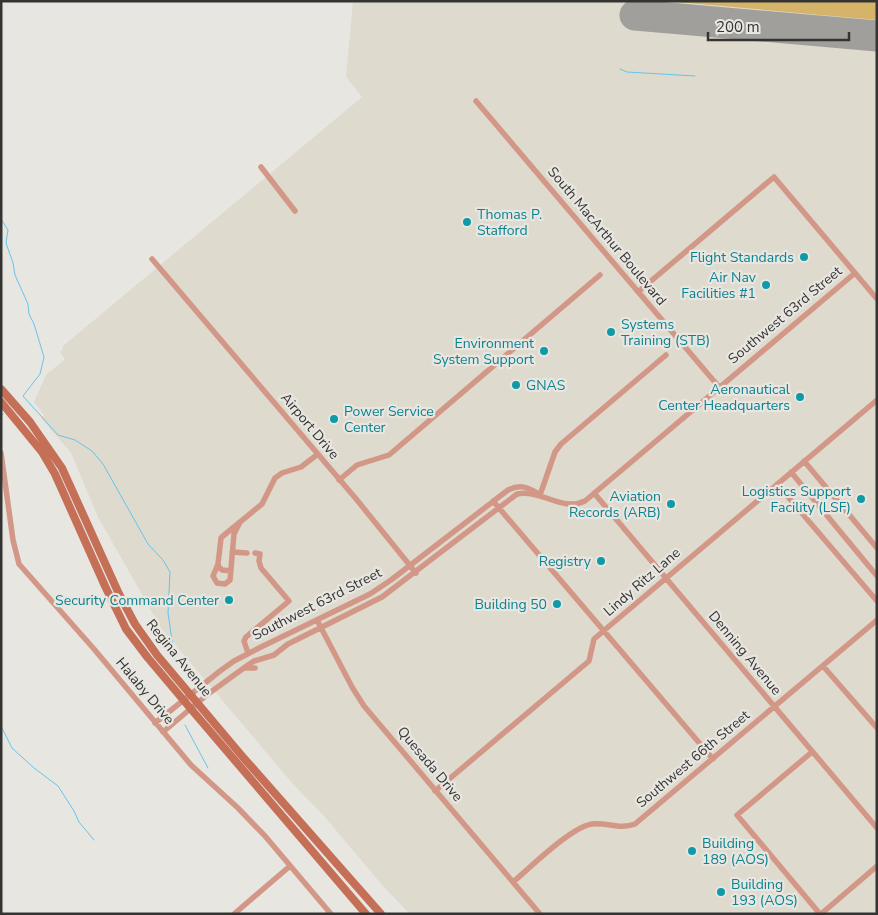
<svg xmlns="http://www.w3.org/2000/svg" width="878" height="915" viewBox="0 0 878 915" font-family="'Nunito Sans',sans-serif">
	<style>
		.built { fill: #dfdace }
		.green { fill: #d5b46a }
		.lines { fill: none; stroke-linecap: round; stroke-linejoin: round }
		.stream { stroke: #64c4ee; stroke-width: 1 }
		.taxiway { stroke: #a09f9b; stroke-width: 12 }
		.runway { stroke: #a09f9b; stroke-width: 31 }
		.street { stroke: #d39787; stroke-width: 5.5 }
		.secondary { stroke: #c56f57; stroke-width: 8 }
		.culture-dot { fill: #0f9aa8; stroke: #e8e6e1; stroke-width: 2 }
		.labels { text-anchor: middle; dominant-baseline: central; stroke-width: 4.5; stroke-linejoin: round; paint-order: stroke }
		.culture-label { font-size: 14px; fill: #0d838f; stroke: #e8e6e1; text-anchor: end }
		.street-label { font-size: 14px; fill: #343432; stroke: #e8e6e1 }
	</style>
	<rect width="100%" height="100%" fill="#e8e6e1"/>
	<path class="built" d="M353,1h524v913h-467l-28,-29 -58,-69 -31,-32 -132,-156 -63,-111 -27,-64 -30,-35 3,-3 -10,-13 12,-27 19,-16 -5,-7 3,-3v-3l299,-249 -16,-20z"/>
	<path class="green" d="M675,1h202v19l-200,-18z"/>
	<g class="lines">
		<path class="stream" d="M620,69l7,3 68,4
			M1,219l7,11 -2,13 7,20 2,12 13,29 1,10 5,10 10,33 -4,17 -17,22 35,39 17,5 17,11 11,13 45,80 15,16 7,12 -2,41 7,48
			M1,416l2,-2
			M185,725l23,43
			M1,726l11,22 22,20 24,18 16,25 5,11 15,18"/>
		<path class="taxiway" d="M646,15v-14"/>
		<path class="runway" d="M635,15l242,21"/>
		<path class="street" d="M476,101l243,286
			M261,167l34,44
			M152,259l205,241 59,73
			M638,292l136,-115 103,122
			M1,453l12,87 6,24 75,85 97,116 47,43 27,28 66,78
			M804,461l73,87
			M791,472l86,104
			M339,480l18,-15 32,-10 211,-180
			M777,484l100,117
			M594,493l283,335
			M540,495l15,-43 6,-8 105,-89
			M493,501l220,258
			M240,522l-6,12 -4,46 -5,4 -8,-1 -4,-7 5,-12 3,-26 2,-2 39,-32 13,-26 7,-5 19,-6 17,-13
			M232,552l15,1
			M218,564l1,3 3,3 9,1
			M317,620l35,67 12,19 176,208
			M248,653l-4,-12 2,-4 43,-36 -28,-33 -2,-7 1,-7 -5,-1
			M823,666l54,62
			M244,668h11
			M155,723l65,-52 14,-10 27,-14 109,-53 21,-14 117,-90c12,-6 20,-3 31,4
			M163,732l45,-38 40,-29 6,-4 20,-6 14,-11 94,-47 135,-103c24,-5 45,18 68,7l270,-228
			M812,752l-75,63 83,99
			M435,791l154,-130 5,-22 283,-239
			M513,882c18,-15 58,-55 79,-58 15,-2 28,6 43,0l242,-204
			M234,914l56,-48
			M821,914l56,-48"/>
		<path class="secondary" d="M1,389l29,33 32,46 57,126 16,30 22,31 85,101 139,158
			M1,402l41,50 13,22 50,112 21,43 22,29 43,51 175,205"/>
	</g>
	<g class="culture-dot">
		<circle cx="467" cy="222" r="5"/>
		<circle cx="804" cy="257" r="5"/>
		<circle cx="766" cy="285" r="5"/>
		<circle cx="611" cy="332" r="5"/>
		<circle cx="544" cy="351" r="5"/>
		<circle cx="516" cy="385" r="5"/>
		<circle cx="800" cy="397" r="5"/>
		<circle cx="334" cy="419" r="5"/>
		<circle cx="861" cy="499" r="5"/>
		<circle cx="671" cy="504" r="5"/>
		<circle cx="601" cy="561" r="5"/>
		<circle cx="229" cy="600" r="5"/>
		<circle cx="557" cy="604" r="5"/>
		<circle cx="692" cy="851" r="5"/>
		<circle cx="721" cy="892" r="5"/>
	</g>
	<g class="labels">
		<g class="culture-label">
			<text x="477" y="214" text-anchor="start">Thomas P.<tspan x="477" dy="16">Stafford</tspan></text>
			<text x="794" y="257">Flight Standards</text>
			<text x="756" y="277">Air Nav<tspan x="756" dy="16">Facilities #1</tspan></text>
			<text x="621" y="324" text-anchor="start">Systems<tspan x="621" dy="16">Training (STB)</tspan></text>
			<text x="534" y="343">Environment<tspan x="534" dy="16">System Support</tspan></text>
			<text x="526" y="385" text-anchor="start">GNAS</text>
			<text x="790" y="389">Aeronautical<tspan x="790" dy="16">Center Headquarters</tspan></text>
			<text x="344" y="411" text-anchor="start">Power Service<tspan x="344" dy="16">Center</tspan></text>
			<text x="851" y="491">Logistics Support<tspan x="851" dy="16">Facility (LSF)</tspan></text>
			<text x="661" y="496">Aviation<tspan x="661" dy="16">Records (ARB)</tspan></text>
			<text x="591" y="561">Registry</text>
			<text x="219" y="600">Security Command Center</text>
			<text x="547" y="604">Building 50</text>
			<text x="702" y="843" text-anchor="start">Building<tspan x="702" dy="16">189 (AOS)</tspan></text>
			<text x="731" y="884" text-anchor="start">Building<tspan x="731" dy="16">193 (AOS)</tspan></text>
		</g>
		<g class="street-label">
			<text transform="translate(607 236) rotate(50)">South MacArthur Boulevard</text>
			<text transform="translate(785 315) rotate(-40)">Southwest 63rd Street</text>
			<text transform="translate(310 426) rotate(50)">Airport Drive</text>
			<text transform="translate(642 582) rotate(-41)">Lindy Ritz Lane</text>
			<text transform="translate(317 604) rotate(-27)">Southwest 63rd Street</text>
			<text transform="translate(745 653) rotate(50)">Denning Avenue</text>
			<text transform="translate(179 658) rotate(51)">Regina Avenue</text>
			<text transform="translate(145 691) rotate(50)">Halaby Drive</text>
			<text transform="translate(693 759) rotate(-40)">Southwest 66th Street</text>
			<text transform="translate(430 764) rotate(50)">Quesada Drive</text>
		</g>
	</g>
	<rect width="878" height="915" fill="none" stroke="#343432" stroke-width="5"/>
	<path d="M708 32v8h141v-8" fill="none" stroke="#343432" stroke-width="2.5"/>
	<text x="716" y="32" font-size="15" fill="#343432" stroke="#e8e6e1" stroke-width="4" paint-order="stroke">200 m</text>
</svg>
